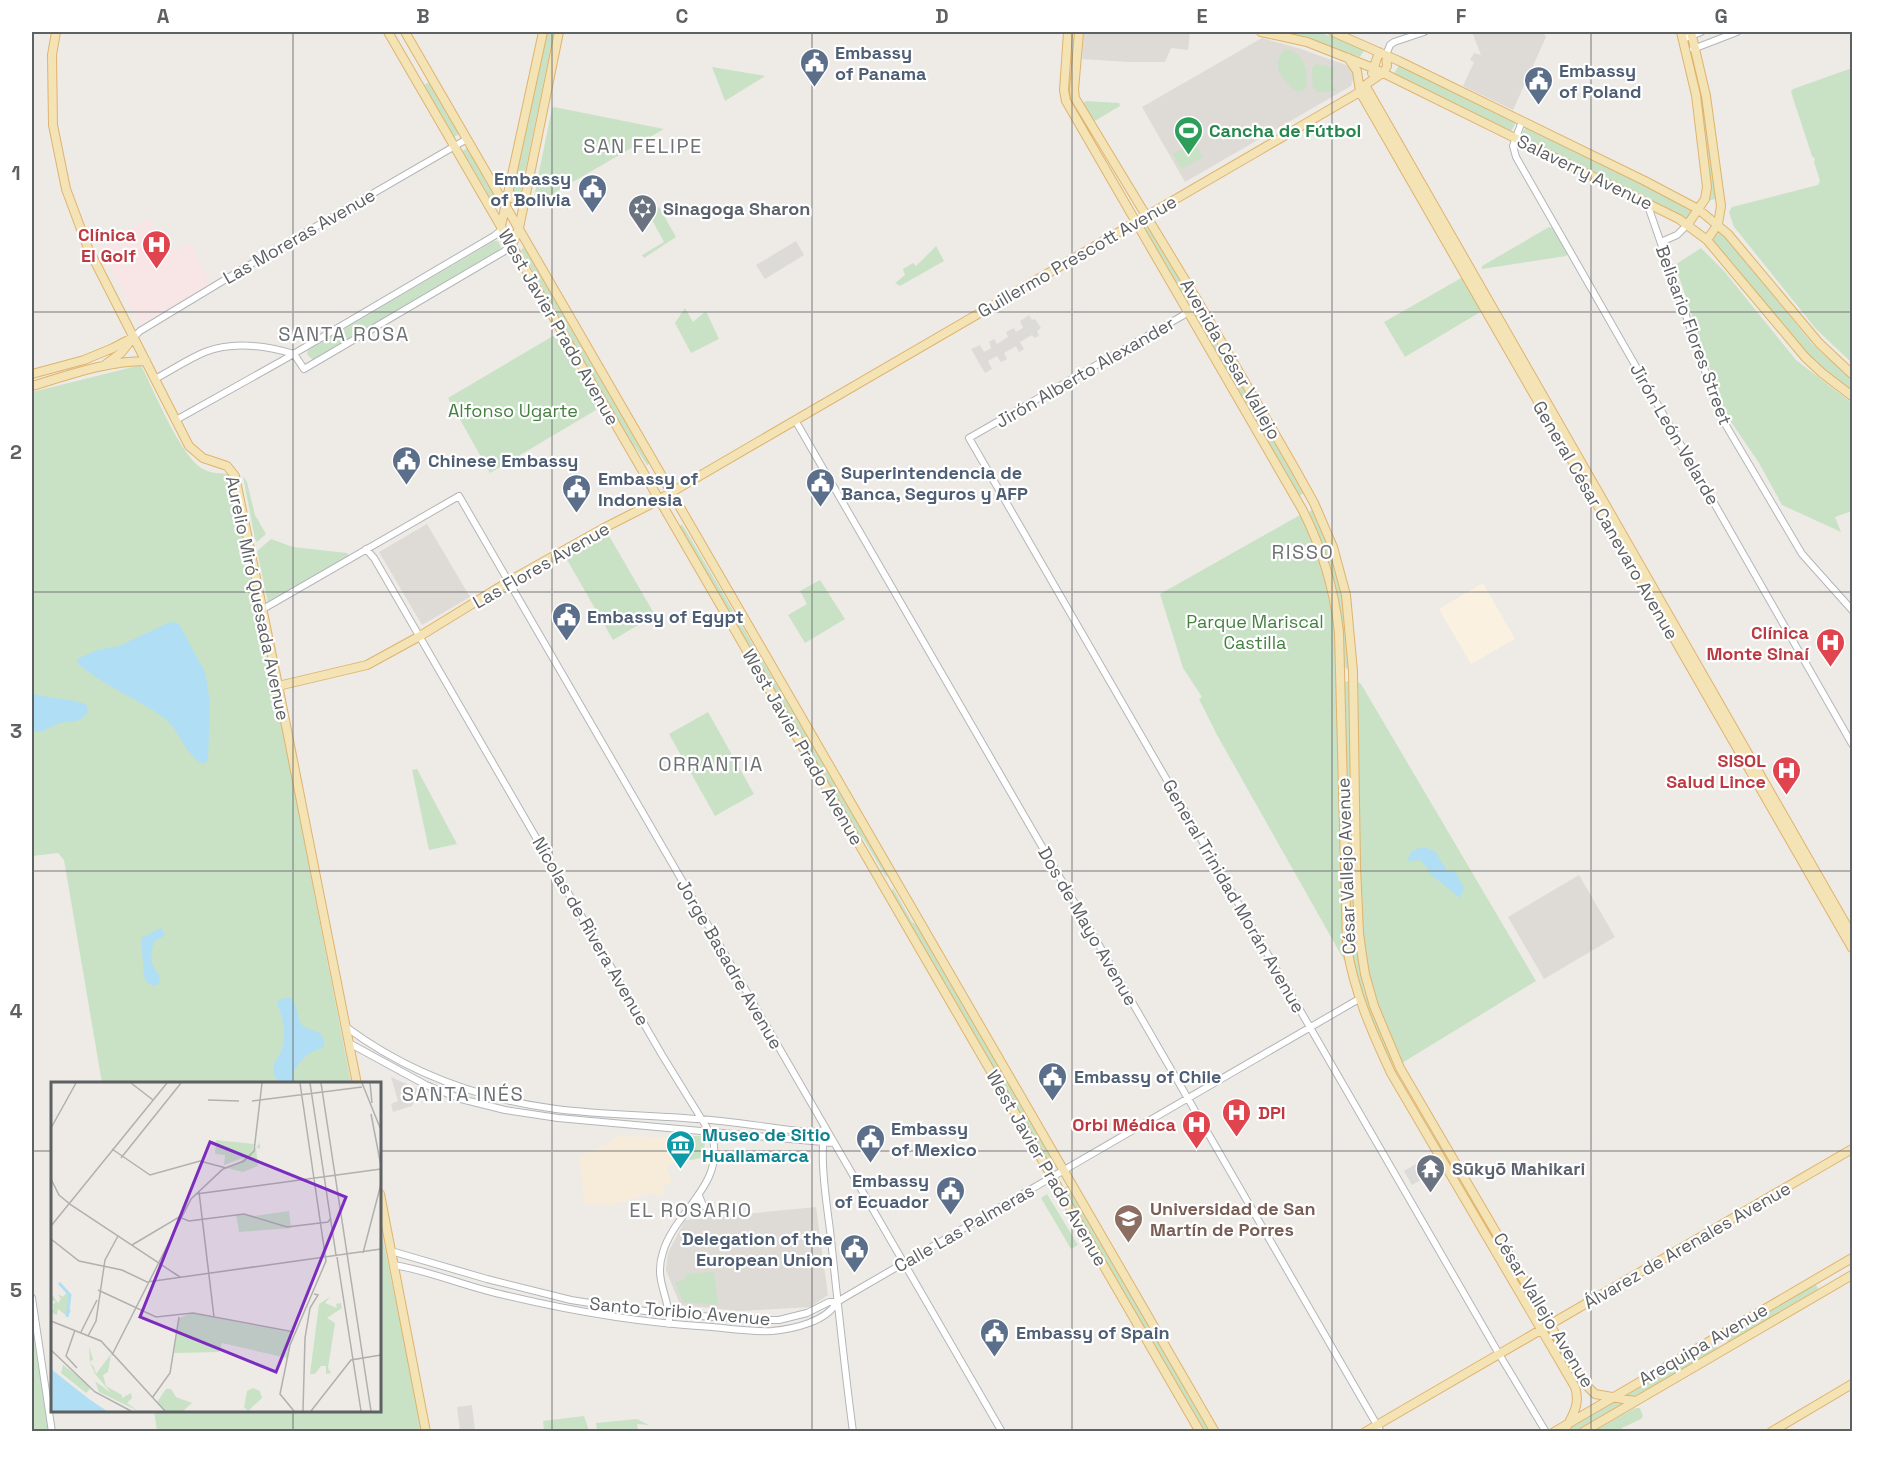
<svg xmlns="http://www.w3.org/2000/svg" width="1884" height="1463" viewBox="0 0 1884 1463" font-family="'Space Grotesk',sans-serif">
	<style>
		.commercial { fill: #faf1e0 }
		.industrial { fill: #dddbd8 }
		.education { fill: #dedad5 }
		.medical { fill: #f8e5e5 }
		.green { fill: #c9e2c6 }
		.sand { fill: #f6ecd9 }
		.water { fill: #b0def4 }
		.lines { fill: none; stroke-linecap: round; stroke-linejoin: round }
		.minor-casing { stroke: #b3b6b9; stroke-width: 8 }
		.major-casing { stroke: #dfb36e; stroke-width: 10 }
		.minor { stroke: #fff; stroke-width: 6 }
		.major { stroke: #f4e3b5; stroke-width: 8 }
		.grid { fill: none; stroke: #5e6164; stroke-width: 1.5; stroke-opacity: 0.55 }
		.labels { text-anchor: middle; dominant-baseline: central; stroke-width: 4.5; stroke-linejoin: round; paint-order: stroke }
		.service-label { font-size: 18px; font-weight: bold; fill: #4e5e75; stroke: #fff; text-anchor: start }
		.leisure-label { font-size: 18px; font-weight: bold; fill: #27864d; stroke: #fff; text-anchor: start }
		.street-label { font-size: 18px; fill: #5e6164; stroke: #fff }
		.worship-label { font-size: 18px; font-weight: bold; fill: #5b616d; stroke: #fff; text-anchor: start }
		.health-label { font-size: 18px; font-weight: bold; fill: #be3a42; stroke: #fff; text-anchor: end }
		.park-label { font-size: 18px; fill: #458041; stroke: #fff }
		.culture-label { font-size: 18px; font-weight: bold; fill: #0d838f; stroke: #fff; text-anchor: start }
		.education-label { font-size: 18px; font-weight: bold; fill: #785e54; stroke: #fff; text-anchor: start }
		.neighbourhood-label { font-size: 20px; letter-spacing: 1.5px; fill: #6f7376; stroke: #fff }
		.inset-river { fill: none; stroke: #b0def4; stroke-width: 3 }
		.inset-road { fill: none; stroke: #b0b0ae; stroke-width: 1.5 }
		.view { fill: #7b2cbf; fill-opacity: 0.15; stroke: #7b2cbf; stroke-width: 3 }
		.inset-edge { fill: none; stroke: #5e6164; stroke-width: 3 }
		.neatline { fill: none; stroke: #5e6164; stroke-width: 2 }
		.grid-label { font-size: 20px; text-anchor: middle; font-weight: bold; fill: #5e6164 }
	</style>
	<rect width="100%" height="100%" fill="#eeebe6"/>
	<path class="commercial" d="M1483,583l32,56 -44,25 -32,-55z"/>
	<path class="industrial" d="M796,241l8,14 -39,24 -9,-14z
		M1029,315l3,5 3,-1 6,9 -4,3 2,5 -5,2 -2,-3 -12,7 4,7 -5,3 -3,-6 -12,7 3,6 -6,3 -4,-6 -9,5 4,8 -7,4 -14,-24 9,-4 4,7 7,-4 -2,-6 5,-3 3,5 11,-7 -2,-5 8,-4 2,4 7,-4 -3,-7z
		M391,1077l29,13 -8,16 -19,6 -2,-8 7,-3z
		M1428,1157l8,14 -24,14 -8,-14z
		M472,1405l3,26h-15l-3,-24z"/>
	<path class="education" d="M1084,32h106l-2,18 -17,-2 -6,14h-37l-46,-3z
		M1472,32h71l3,5 -33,73 -50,-24 11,-24 -4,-2 4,-7 7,2z
		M1262,38l36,10 48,17 6,5 2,7 -3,9 -166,96 -43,-75z
		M427,524l43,73 -48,28 -43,-73z
		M1579,875l36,62 -71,42 -36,-62z
		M816,1207l12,88 -18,12 -70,4 -60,-6 -14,-35 2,-17 17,-33z"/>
	<path class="medical" d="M149,218l18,35 23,-10 21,41 -71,40 -41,-77z"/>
	<path class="green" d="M546,32h8l-33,160 -1,4 -4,1 -4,-5z
		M1272,32h46l47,17 -5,8 -49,-16z
		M1286,49c18,4 24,23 19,40l-7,3c-15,-10 -30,-28 -12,-43z
		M1697,54l21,144 -10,3 -10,-108 -7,-37z
		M1316,64l19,4 -3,14 4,9 -19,1 -4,-4 -1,-19z
		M1399,65l114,55 2,4 -3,6 -3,1 -116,-56z
		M712,67l53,9 -40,25z
		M1852,68v295l-36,-34 -77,-96 -5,-6 -5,-15 3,-5 86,-22 2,-4 -6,-19 1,-3 -3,-3 -21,-64 2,-3z
		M429,82l32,51 -7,4 -32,-51z
		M1086,101l33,2 1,3 -27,16 -10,-19z
		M554,107l110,22 -129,75 -2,-2 19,-94z
		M1527,126l134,65 32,19 -8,10 -162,-80 -3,-5z
		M1194,142l9,15 -21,12 -9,-15z
		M470,147l28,51 -2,11 -34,-58z
		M659,207l17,30 -32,21 -2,-3 22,-13 -16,-29z
		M1148,226l44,73 -5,2 -24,-34 -19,-39z
		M1549,227l4,1 15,25 -2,3 -84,13v-3z
		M1720,230l94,116 38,33v13l-30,-23 -18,-18 -92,-111z
		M494,241h4l3,6 -2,3 -186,110 -6,-6 1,-4z
		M936,246l8,15 -44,25 -5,-3 10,-8 -2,-6 10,-6 3,3z
		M524,247l125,216 -1,2h-1l-9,-14 -8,-10 -109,-191z
		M1701,248l23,23 72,89 56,43v108l-17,6 6,15 -59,-27 -23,-42 -34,-50 -50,-148z
		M1463,277l19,34 -77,46 -21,-35z
		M685,308l8,14 13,-11 13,28 -28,14 -16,-30z
		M1200,311l104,182 -5,3 -105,-182z
		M553,336h3l41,69 -1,5 -106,63 -42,-75z
		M141,365c12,24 40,92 62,104 8,5 19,4 28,5l47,232 73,377h-249l-38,-223 -6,-7 -26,3v-464z
		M243,476l4,6 8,33 11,19 -9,8 -2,-3z
		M1311,510l3,1 25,64 7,37 3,56 -2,1 -3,-2 -5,-53 -11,-54 -20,-46z
		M1300,515l19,36 15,75 3,56 19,-1 5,3 175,297 -134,82 -40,-94 2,21 28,71 -2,1 -34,-80 -2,-17 -10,-5 -127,-225 -18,-36 3,-2 -19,-29 -23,-74z
		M682,524l182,309 24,43 -2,1 -23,-39 -4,-3 -180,-308z
		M608,534l47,81 -42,25 -47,-82z
		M271,539l22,8 54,6 2,3 -81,47 -11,-52z
		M820,580l25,39 -40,24 -17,-28 19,-11 -7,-13z
		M708,712l46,82 -39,22 -46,-82z
		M417,769l40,75 -28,6 -17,-80z
		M893,888l19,34 6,4 134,232 -2,4 -4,-1 -155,-268z
		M681,1136h22l2,4 -1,17 -12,3 -5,-1z
		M1067,1186l144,245h-6l-142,-242z
		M1047,1194l31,51 -7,4 -30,-51z
		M380,1225l43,206h-266l-3,-20 226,-1z
		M714,1272l4,33 -35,-3 -8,-20 10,-2 1,-6z
		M1812,1285h4l3,5 -91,52 -2,-5 1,-2z
		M36,1340l14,91 -18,1v-91z
		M1711,1343l4,1 2,3 -2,4 -81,48 -11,-3z
		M1612,1401l14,3 -46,27 -11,1 3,-5z
		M1635,1408h5l3,8 -2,3 -19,9 -2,3h-26z
		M584,1416l5,15h-45l-1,-10z
		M637,1419l12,6 -12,-1 1,5 -18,3 -23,-1 -1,-8z"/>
	<path class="sand" d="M617,1136l60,2 2,13 5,9 -18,6c1,6 5,9 6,16l-8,4v10l-14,-3 -38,12 -28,-1 -4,-48 29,-13z"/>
	<path class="water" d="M173,622l6,2 26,48 5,30 -2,59 -5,3c-19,-10 -23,-34 -39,-46 -27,-20 -60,-32 -86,-54l-1,-5 20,-9 22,-4 49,-23z
		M32,693c17,6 36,5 54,11l2,8c-9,13 -17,7 -30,12 -9,3 -15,10 -26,7z
		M1423,847l12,4 12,20h8l9,17 -4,10 -31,-25 -2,-6 -7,-7 -13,1 5,-10z
		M161,928l4,7 -11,7c-4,14 -4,24 6,34l-1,7 -4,3 -8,-3 -3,-7 -3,-38z
		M285,998h6c7,8 6,21 11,27 8,8 23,2 22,22 -5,3 -10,3 -14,6 -10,8 -20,18 -16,30h-15c-2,-4 -6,-8 -6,-13 0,-7 5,-12 8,-18 6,-16 3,-33 -4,-48l2,-4z"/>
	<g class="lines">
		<defs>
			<path id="minor" d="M1683,39l18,-7
				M1693,49l44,-17
				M1386,55l4,-10 4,-3 30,-10
				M1522,121l-9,25 3,11 336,587
				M1647,203l74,214 81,137 50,56
				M1661,242l16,-7 11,-11
				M1199,303l-17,13 -213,122 530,916 47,78
				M134,337l6,-6 106,-64 221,-128
				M155,379c17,-9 33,-20 50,-27 28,-11 62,-6 89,2l10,15 199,-117 9,-7
				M176,420l109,-61 209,-123 6,-5 1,-5
				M795,420l586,1012
				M366,549l8,9 288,497 50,81c14,48 -37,75 -49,116 -10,30 8,45 6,72
				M263,609l196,-113 543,936
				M346,1027c62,46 133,72 210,82 47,6 95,6 141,10 38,2 76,10 114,13l15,-2
				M349,1043l77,42 35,14 44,11 53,8 276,25
				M826,1130c-8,19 1,77 4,100 7,67 14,134 23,202
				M699,1196l4,9 7,5
				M391,1251l96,28 84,21 50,8 49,6 91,6h18l28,-7 22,-11h8l10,-6 512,-297
				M394,1265c36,6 70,21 106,29 70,17 140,29 212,33 20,2 40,5 60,4 21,-2 54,-9 65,-29
				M32,1298l20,134"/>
			<path id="major" d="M56,32l-4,23 1,70 13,64 22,59 101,198 14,12 24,8 8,10 45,219 77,389
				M388,32l812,1400
				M405,32l810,1400
				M1068,32l-4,58 2,11 236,408c20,39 32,79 37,123l8,315c7,45 25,85 44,126l184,314c6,18 -3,29 -11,45
				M1079,32l-5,58 1,8 124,205 95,164 20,36 19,44 13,48 7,76 3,195 3,67 3,22 3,19 9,32 26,62 184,315 11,11 40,7
				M1261,32l46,10 66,26 306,151 28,21 98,117 17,16 30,23
				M1333,32l66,29 246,120 53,28 30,25 91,109 33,31
				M1681,32l15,63 11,92 -2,12 -17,25
				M1691,32l15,64 15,110 -3,18 -11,16
				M1348,58l9,13 3,21 492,856
				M1372,73l7,-21
				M1365,85l487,850
				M509,191l2,6c5,4 11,3 14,-3
				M501,226l42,-194
				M512,245l7,-17 40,-196
				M106,364l15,-11 11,-14
				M32,374l52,-14 29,-12 21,-11
				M32,386c37,-11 75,-25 114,-25
				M278,686l89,-21 53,-29 96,-59 86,-48 51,-26 705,-410 10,-10 16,-11 3,-6 -1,-11
				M380,1194l46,238
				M1365,1432l487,-283
				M1554,1432l298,-174
				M1583,1432l269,-157
				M1771,1432l81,-48"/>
		</defs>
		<use href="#minor" class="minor-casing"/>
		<use href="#major" class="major-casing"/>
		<use href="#minor" class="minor"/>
		<use href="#major" class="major"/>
	</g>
	<path class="grid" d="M293,32v1052M552,32v1400M812,32v1400M1072,32v1400M1332,32v1400M1591,32v1400M32,312h1820M32,592h1820M32,871h1820M32,1151h20M380,1151h1472M293,1410v22"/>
	<defs>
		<symbol id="civic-pin" viewBox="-11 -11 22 30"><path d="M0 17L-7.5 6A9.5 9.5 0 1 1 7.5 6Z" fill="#5c6f8a" stroke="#fff"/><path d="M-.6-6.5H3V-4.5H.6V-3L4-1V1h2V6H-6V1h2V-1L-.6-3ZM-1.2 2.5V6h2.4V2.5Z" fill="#fff"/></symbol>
		<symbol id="stadium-pin" viewBox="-11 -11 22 30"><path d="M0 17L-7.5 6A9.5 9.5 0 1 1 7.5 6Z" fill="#2e9e5b" stroke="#fff"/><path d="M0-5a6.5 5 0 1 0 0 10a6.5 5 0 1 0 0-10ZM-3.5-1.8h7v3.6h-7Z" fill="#fff"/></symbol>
		<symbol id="synagogue-pin" viewBox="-11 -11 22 30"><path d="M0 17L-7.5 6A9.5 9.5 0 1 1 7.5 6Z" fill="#6b7280" stroke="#fff"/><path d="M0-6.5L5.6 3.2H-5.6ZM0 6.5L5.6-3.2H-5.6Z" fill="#fff"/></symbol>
		<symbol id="hospital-pin" viewBox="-11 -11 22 30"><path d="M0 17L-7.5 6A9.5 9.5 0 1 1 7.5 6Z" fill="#e0444e" stroke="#fff"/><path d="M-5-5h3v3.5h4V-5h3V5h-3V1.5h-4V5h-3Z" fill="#fff"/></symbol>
		<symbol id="museum-pin" viewBox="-11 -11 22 30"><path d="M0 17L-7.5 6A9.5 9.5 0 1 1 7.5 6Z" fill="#0f9aa8" stroke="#fff"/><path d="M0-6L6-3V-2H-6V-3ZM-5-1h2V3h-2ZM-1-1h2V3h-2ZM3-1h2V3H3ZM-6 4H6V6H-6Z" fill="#fff"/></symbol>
		<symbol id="temple-pin" viewBox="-11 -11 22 30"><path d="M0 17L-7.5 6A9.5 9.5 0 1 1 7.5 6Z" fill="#6b7280" stroke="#fff"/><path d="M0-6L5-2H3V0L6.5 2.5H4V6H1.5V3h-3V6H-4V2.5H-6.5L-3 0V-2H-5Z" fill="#fff"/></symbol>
		<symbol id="university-pin" viewBox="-11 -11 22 30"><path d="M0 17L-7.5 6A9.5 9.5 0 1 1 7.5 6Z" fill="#8d6e63" stroke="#fff"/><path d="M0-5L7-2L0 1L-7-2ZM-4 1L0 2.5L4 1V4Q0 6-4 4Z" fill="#fff"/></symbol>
	</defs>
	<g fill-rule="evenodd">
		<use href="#civic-pin" x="798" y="46" width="33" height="45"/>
		<use href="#civic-pin" x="1522" y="64" width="33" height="45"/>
		<use href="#stadium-pin" x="1172" y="114" width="33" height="45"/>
		<use href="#civic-pin" x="576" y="172" width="33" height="45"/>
		<use href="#synagogue-pin" x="626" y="192" width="33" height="45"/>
		<use href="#hospital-pin" x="140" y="228" width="33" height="45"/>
		<use href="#civic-pin" x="390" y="444" width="33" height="45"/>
		<use href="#civic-pin" x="804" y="466" width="33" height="45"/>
		<use href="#civic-pin" x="560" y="472" width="33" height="45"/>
		<use href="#civic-pin" x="550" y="600" width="33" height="45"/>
		<use href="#hospital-pin" x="1814" y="626" width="33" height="45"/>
		<use href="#hospital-pin" x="1770" y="754" width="33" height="45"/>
		<use href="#civic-pin" x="1036" y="1060" width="33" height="45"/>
		<use href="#hospital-pin" x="1220" y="1096" width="33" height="45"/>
		<use href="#hospital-pin" x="1180" y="1108" width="33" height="45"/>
		<use href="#civic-pin" x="854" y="1122" width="33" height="45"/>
		<use href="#museum-pin" x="664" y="1128" width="33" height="45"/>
		<use href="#temple-pin" x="1414" y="1152" width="33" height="45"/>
		<use href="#civic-pin" x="934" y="1174" width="33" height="45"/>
		<use href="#university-pin" x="1112" y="1202" width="33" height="45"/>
		<use href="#civic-pin" x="838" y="1232" width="33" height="45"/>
		<use href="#civic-pin" x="978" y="1316" width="33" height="45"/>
	</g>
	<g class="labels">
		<g class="service-label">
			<text x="835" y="52">Embassy<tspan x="835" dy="21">of Panama</tspan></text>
			<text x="1559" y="70">Embassy<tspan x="1559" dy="21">of Poland</tspan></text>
			<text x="571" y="178" text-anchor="end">Embassy<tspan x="571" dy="21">of Bolivia</tspan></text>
			<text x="428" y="460">Chinese Embassy</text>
			<text x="841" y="472">Superintendencia de<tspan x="841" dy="21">Banca, Seguros y AFP</tspan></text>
			<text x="598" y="478">Embassy of<tspan x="598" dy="21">Indonesia</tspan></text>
			<text x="587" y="616">Embassy of Egypt</text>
			<text x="1074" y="1076">Embassy of Chile</text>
			<text x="891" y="1128">Embassy<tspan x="891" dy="21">of Mexico</tspan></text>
			<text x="929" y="1180" text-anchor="end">Embassy<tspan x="929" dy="21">of Ecuador</tspan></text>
			<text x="833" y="1238" text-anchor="end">Delegation of the<tspan x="833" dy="21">European Union</tspan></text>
			<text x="1016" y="1332">Embassy of Spain</text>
		</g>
		<g class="leisure-label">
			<text x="1209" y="130">Cancha de Fútbol</text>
		</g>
		<g class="street-label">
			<text transform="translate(1585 172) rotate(26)">Salaverry Avenue</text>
			<text transform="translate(299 236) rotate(-30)">Las Moreras Avenue</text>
			<text transform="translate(1077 256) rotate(-30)">Guillermo Prescott Avenue</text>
			<text transform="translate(559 327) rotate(60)">West Javier Prado Avenue</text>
			<text transform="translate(1694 335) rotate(70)">Belisario Flores Street</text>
			<text transform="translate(1231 359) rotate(60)">Avenida César Vallejo</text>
			<text transform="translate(1085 372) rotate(-30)">Jirón Alberto Alexander</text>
			<text transform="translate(1675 434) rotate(60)">Jirón León Velarde</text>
			<text transform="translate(1606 520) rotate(60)">General César Canevaro Avenue</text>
			<text transform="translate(541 565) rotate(-30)">Las Flores Avenue</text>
			<text transform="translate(258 598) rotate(78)">Aurelio Miró Quesada Avenue</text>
			<text transform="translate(803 747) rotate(60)">West Javier Prado Avenue</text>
			<text transform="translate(1346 866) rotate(-92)">César Vallejo Avenue</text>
			<text transform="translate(1234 896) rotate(60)">General Trinidad Morán Avenue</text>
			<text transform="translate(1088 926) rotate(60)">Dos de Mayo Avenue</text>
			<text transform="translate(591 931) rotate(60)">Nícolas de Rivera Avenue</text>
			<text transform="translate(730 964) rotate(60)">Jorge Basadre Avenue</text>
			<text transform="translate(1047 1168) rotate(60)">West Javier Prado Avenue</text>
			<text transform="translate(964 1228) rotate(-30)">Calle Las Palmeras</text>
			<text transform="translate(1687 1245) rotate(-30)">Álvarez de Arenales Avenue</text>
			<text transform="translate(1544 1310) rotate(59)">César Vallejo Avenue</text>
			<text transform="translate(680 1311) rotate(5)">Santo Toribio Avenue</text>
			<text transform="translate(1703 1344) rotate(-30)">Arequipa Avenue</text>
		</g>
		<g class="worship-label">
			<text x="663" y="208">Sinagoga Sharon</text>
			<text x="1452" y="1168">Sūkyō Mahikari</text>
		</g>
		<g class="health-label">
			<text x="136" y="234">Clínica<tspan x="136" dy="21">El Golf</tspan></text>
			<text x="1809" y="632">Clínica<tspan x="1809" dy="21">Monte Sinaí</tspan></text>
			<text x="1766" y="760">SISOL<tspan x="1766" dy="21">Salud Lince</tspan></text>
			<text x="1258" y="1112" text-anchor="start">DPI</text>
			<text x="1176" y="1124">Orbi Médica</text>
		</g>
		<g class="park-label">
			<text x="513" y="410">Alfonso Ugarte</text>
			<text x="1255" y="621">Parque Mariscal<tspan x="1255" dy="21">Castilla</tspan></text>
		</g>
		<g class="culture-label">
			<text x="702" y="1134">Museo de Sitio<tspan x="702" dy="21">Huallamarca</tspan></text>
		</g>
		<g class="education-label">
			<text x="1150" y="1208">Universidad de San<tspan x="1150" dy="21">Martín de Porres</tspan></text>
		</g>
		<g class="neighbourhood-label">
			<text x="643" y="146">SAN FELIPE</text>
			<text x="344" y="334">SANTA ROSA</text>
			<text x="1303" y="552">RISSO</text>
			<text x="711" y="764">ORRANTIA</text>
			<text x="463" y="1094">SANTA INÉS</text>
			<text x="691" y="1210">EL ROSARIO</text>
		</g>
	</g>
	<g transform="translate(51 1082)">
		<rect width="330" height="330" fill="#eeebe6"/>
		<path d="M165,58l38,4 -2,7 8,-8v6l-4,-2 2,19 -15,6 -16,-4 -6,3 19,-9 5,-5 -21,8 1,-10 -10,-1zM238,129l2,17 -52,4 -3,-18 18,2zM16,210l3,2 -3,12 4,4 -3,7 -10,-8 -1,6 -3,-1 -3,-3 3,-4 -3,-2v-3l2,3 3,-4h-5v-8l7,10 3,-4 -3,-5 5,3zM279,215l-5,6 12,5 -1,-4 5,-1 1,5 -15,10 8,5 -7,45 3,5 -5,1v-8h-5l-6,8h-5l9,-70zM141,231l101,20 -6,25 -65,-15 -3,9 -45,1 5,-35zM38,265l4,12 -3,3 4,5 2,7 15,-20 -3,18 -5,3 3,11 16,9v3l9,-5 1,5 -5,5 11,8 -39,-19 -4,-11 16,12 -16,-19 -5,-12zM12,283l23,17 4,7 -4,4 -25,-20zM202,306l7,3 2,7 -14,13 -4,-4 3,-16zM115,307h5l5,8 16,6 -9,8h-18l-8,-9z" fill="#c9e2c6"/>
		<path d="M0,287l38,30 18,12h-56z" fill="#b0def4"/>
		<path class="inset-river" d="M8,201l11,12 -3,22"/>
		<path class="inset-road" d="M80,1l22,17M259,1l26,172M270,1l50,328M311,1l19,47M319,1l2,20M157,18l31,1M201,19l110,-14M320,32l10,52M0,46l25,-45M61,67l38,26 50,-14 26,7M70,76l60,-75M0,97l8,16 12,10 109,72M148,110l15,125M145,112l185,-25M0,144l116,-143M0,157l28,22 43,9 25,12 234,-33M81,163l47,-28 10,4 55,-7 43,13 41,-5 3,-4M312,171l18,-69M286,175l24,154M47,208l58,27 37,-4 101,19M0,239l50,20 64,70M24,248l-9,26 11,12M30,250l16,-32M37,254l8,-15 9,-61 13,-24M0,268l44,42 36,19M61,273l79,-156 32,-30 21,-8 10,-10 8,-68M101,316l18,-25 9,-56M243,329l-14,-17 10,-49 36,-84 -26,-178M252,329l2,-73 5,-30 8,-13 -4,-1M260,329l40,-51 30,-5"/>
		<path class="view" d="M159,60l136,55 -70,175 -136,-55z"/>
		<rect width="330" height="330" class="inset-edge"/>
	</g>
	<rect width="1884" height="1463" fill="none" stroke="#ffffff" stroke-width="66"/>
	<rect x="33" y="33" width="1818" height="1397" class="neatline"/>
	<g class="grid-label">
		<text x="163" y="23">A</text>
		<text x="423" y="23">B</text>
		<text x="682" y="23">C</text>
		<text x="942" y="23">D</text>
		<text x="1202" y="23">E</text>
		<text x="1461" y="23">F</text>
		<text x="1721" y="23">G</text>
		<text x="16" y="180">1</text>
		<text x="16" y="459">2</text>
		<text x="16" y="738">3</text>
		<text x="16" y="1018">4</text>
		<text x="16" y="1297">5</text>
	</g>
</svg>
